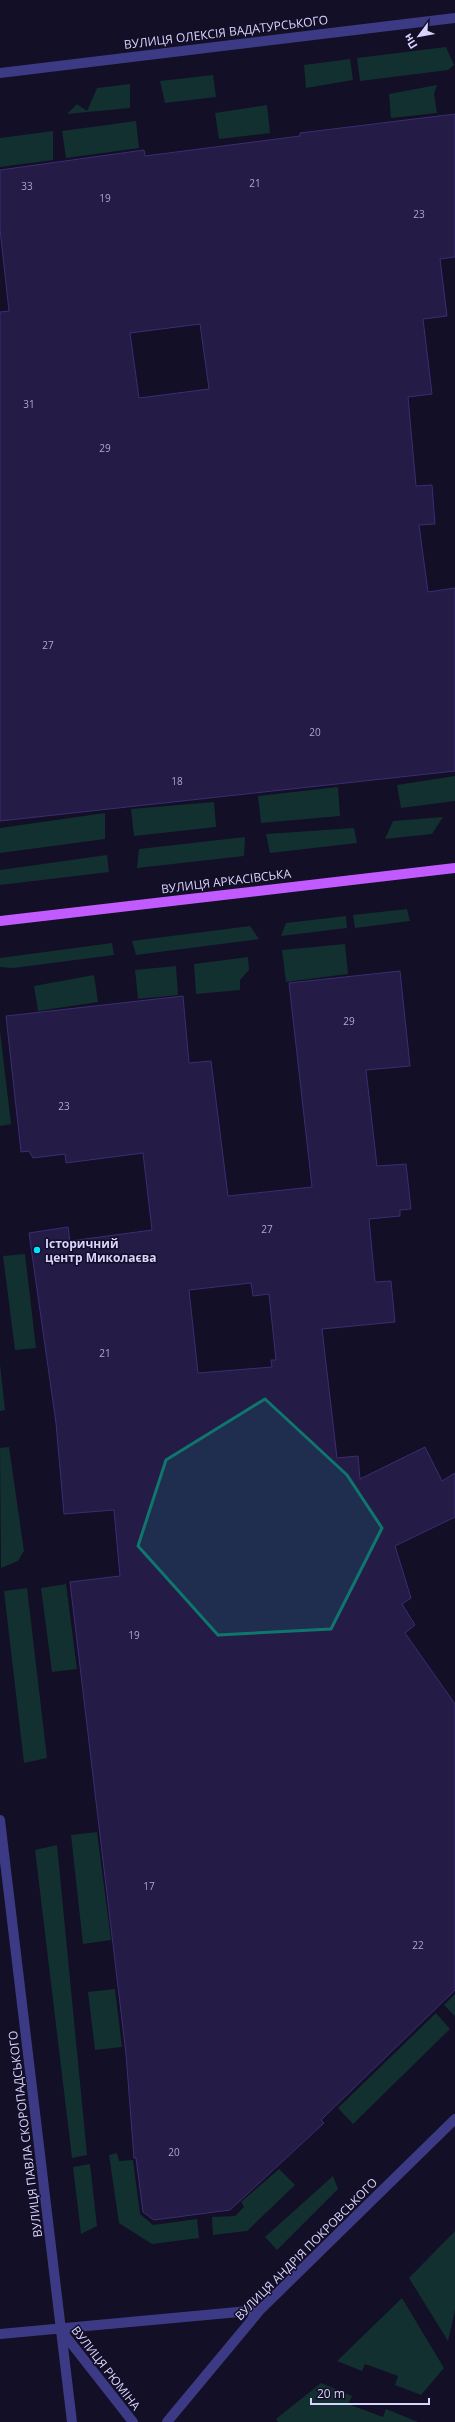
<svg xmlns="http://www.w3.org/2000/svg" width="455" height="2422" viewBox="0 0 455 2422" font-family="'Open Sans',sans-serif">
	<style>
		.green { fill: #12302f }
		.building { fill: #241b47; stroke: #3b2d73; fill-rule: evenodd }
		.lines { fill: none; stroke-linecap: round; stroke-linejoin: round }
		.minor { stroke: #3d3a85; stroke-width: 10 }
		.major { stroke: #c25bff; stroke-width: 10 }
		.marked { fill: #0f766e; fill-opacity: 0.2; stroke: #0f766e; stroke-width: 3; stroke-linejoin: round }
		.poi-dot { fill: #00e5ff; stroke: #130f26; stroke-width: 1.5 }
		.labels { text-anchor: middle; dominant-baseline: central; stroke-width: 3; stroke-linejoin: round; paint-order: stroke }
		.number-label { font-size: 10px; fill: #aca6d1 }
		.street-label { font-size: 12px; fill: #d9d4ff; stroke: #130f26 }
		.poi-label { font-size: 12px; font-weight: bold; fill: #d9d4ff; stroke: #130f26; text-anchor: start }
	</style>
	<rect width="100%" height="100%" fill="#130f26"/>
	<path class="green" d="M446,47l8,18 -6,5 -88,11 -3,-23z
		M350,59l3,21 -47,8 -2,-23z
		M213,75l3,22 -51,6 -5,-22z
		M130,84v24l-63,6 10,-10 10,7 10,-23z
		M437,85l-3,9 3,19 -46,5 -2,-24z
		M267,105l3,28 -51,6 -4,-26z
		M136,121l3,27 -73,10 -4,-27z
		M53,131v29l-53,7v-29z
		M455,776v25l-54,7 -4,-23z
		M338,787l2,29 -79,7 -3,-27z
		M214,802l2,25 -82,9 -3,-27z
		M105,813v26l-105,14v-25z
		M443,817l-11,17 -47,5 8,-18z
		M354,828l3,15 -87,10 -4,-19z
		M245,837l-1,19 -107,12 2,-19z
		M107,855l2,17 -109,13v-15z
		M407,909l3,12 -55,7 -2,-13z
		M346,916l1,12 -66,8 5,-13z
		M250,926l9,13 -123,16 -4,-14z
		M112,943l2,12 -101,13 -13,-1v-9z
		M345,944l3,30 -62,8 -4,-32z
		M248,957l1,13 -9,10v10l-44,4 -2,-30z
		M176,966l2,29 -40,4 -3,-29z
		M94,975l4,27 -60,9 -4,-25z
		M0,1031l11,93 -11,2z
		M25,1254l11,94 -21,2 -12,-94z
		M0,1364l5,46 -5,1z
		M9,1447l15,104 -6,10 -17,7 -1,-120z
		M66,1584l11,85 -25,3 -11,-84z
		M27,1588l20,170 -23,5 -20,-172z
		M97,1832l14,108 -28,4 -12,-109z
		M57,1845l30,310 -15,3 -37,-308z
		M115,1989l7,58 -27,3 -7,-58z
		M455,1994v22l-11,-11z
		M436,2013l14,16 -97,95 -15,-16z
		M117,2153l2,8 14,-1 7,54 13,11 44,-6 2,19 -47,6 -33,-21 -10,-68z
		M90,2164l7,62 -16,8 -8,-67z
		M279,2169l16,16 -48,46 -34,4 -1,-18 23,-1 9,-9 -3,-5z
		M333,2176l5,13 -61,61 -12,-13z
		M455,2231v79l-7,31 -39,-63z
		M402,2298l42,70 -23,27 -26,-10 3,-9 -33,-12 -3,7 -25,-10z
		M321,2383l31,13 -4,8 35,13 3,-8 32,13h-140l-2,-3z"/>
	<path class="building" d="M455,114v143l-15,2 7,57 -24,3 9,75 -24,3 8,89 16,-1 3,39 -16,1 9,67 27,-4v183l-455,50v-509l9,-1 -9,-82v-59l144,-20 1,6 155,-20v-3zM200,324l9,65 -70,9 -9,-65z
		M400,971l10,95 -44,4 11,96 29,-2 5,45 -11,1v6l-31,3 6,63 16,-1 4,41 -73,7 15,129 21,-2 2,23 65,-32 17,34 13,-8v44l-60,29 16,52 -9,6 13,21 -10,8 50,71v286l-134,130 3,3 -94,87 -76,10 -11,-8 -7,-54h-2l-8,-104 -56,-472 50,-6 -6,-66 -50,4 -8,-91 -27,-190 39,-6 2,14 82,-11 -9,-77 -77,10 -1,-9 -32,4 -4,-7 -8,1 -15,-136 177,-20 6,67 22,-2 17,135 84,-9 -23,-204zM251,1283l2,13 16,-2 7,66h-5l1,7 -74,6 -9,-83z"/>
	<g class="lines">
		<path class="minor" d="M0,73l455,-55
			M0,1820l72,602
			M60,2329l73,93
			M0,2334l260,-24
			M167,2422l93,-112 195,-191"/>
		<path class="major" d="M0,921l455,-53"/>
	</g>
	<path class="marked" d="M265,1399l82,76 35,53 -51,101 -113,6 -80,-89 28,-86z"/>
	<circle class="poi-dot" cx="37" cy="1250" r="4"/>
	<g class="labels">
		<g class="number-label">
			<text x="255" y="183">21</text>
			<text x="27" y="186">33</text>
			<text x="105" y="198">19</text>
			<text x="419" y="214">23</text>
			<text x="29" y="404">31</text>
			<text x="105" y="448">29</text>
			<text x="48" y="645">27</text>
			<text x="315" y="732">20</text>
			<text x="177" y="781">18</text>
			<text x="349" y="1021">29</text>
			<text x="64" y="1106">23</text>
			<text x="267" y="1229">27</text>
			<text x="105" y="1353">21</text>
			<text x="134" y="1635">19</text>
			<text x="149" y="1886">17</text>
			<text x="418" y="1945">22</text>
			<text x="174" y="2152">20</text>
		</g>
		<g class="street-label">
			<text transform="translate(226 32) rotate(-7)">ВУЛИЦЯ ОЛЕКСІЯ ВАДАТУРСЬКОГО</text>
			<text transform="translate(226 881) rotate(-7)">ВУЛИЦЯ АРКАСІВСЬКА</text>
			<text transform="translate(25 2134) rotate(-97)">ВУЛИЦЯ ПАВЛА СКОРОПАДСЬКОГО</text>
			<text transform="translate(306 2249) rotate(-45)">ВУЛИЦЯ АНДРІЯ ПОКРОВСЬКОГО</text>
			<text transform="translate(106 2368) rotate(52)">ВУЛИЦЯ РЮМІНА</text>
		</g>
		<g class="poi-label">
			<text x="45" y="1243">Історичний<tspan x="45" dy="14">центр Миколаєва</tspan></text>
		</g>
	</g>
	<g transform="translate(419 36) rotate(238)" stroke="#130f26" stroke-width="3" paint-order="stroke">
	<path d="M0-3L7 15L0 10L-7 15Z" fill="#d9d4ff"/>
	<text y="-6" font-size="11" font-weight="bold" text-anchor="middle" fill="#d9d4ff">Пн</text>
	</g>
	<path d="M311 2398v6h118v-6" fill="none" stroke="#d9d4ff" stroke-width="2"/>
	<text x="317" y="2398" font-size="12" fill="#d9d4ff" stroke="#130f26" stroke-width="3" paint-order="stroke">20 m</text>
</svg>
